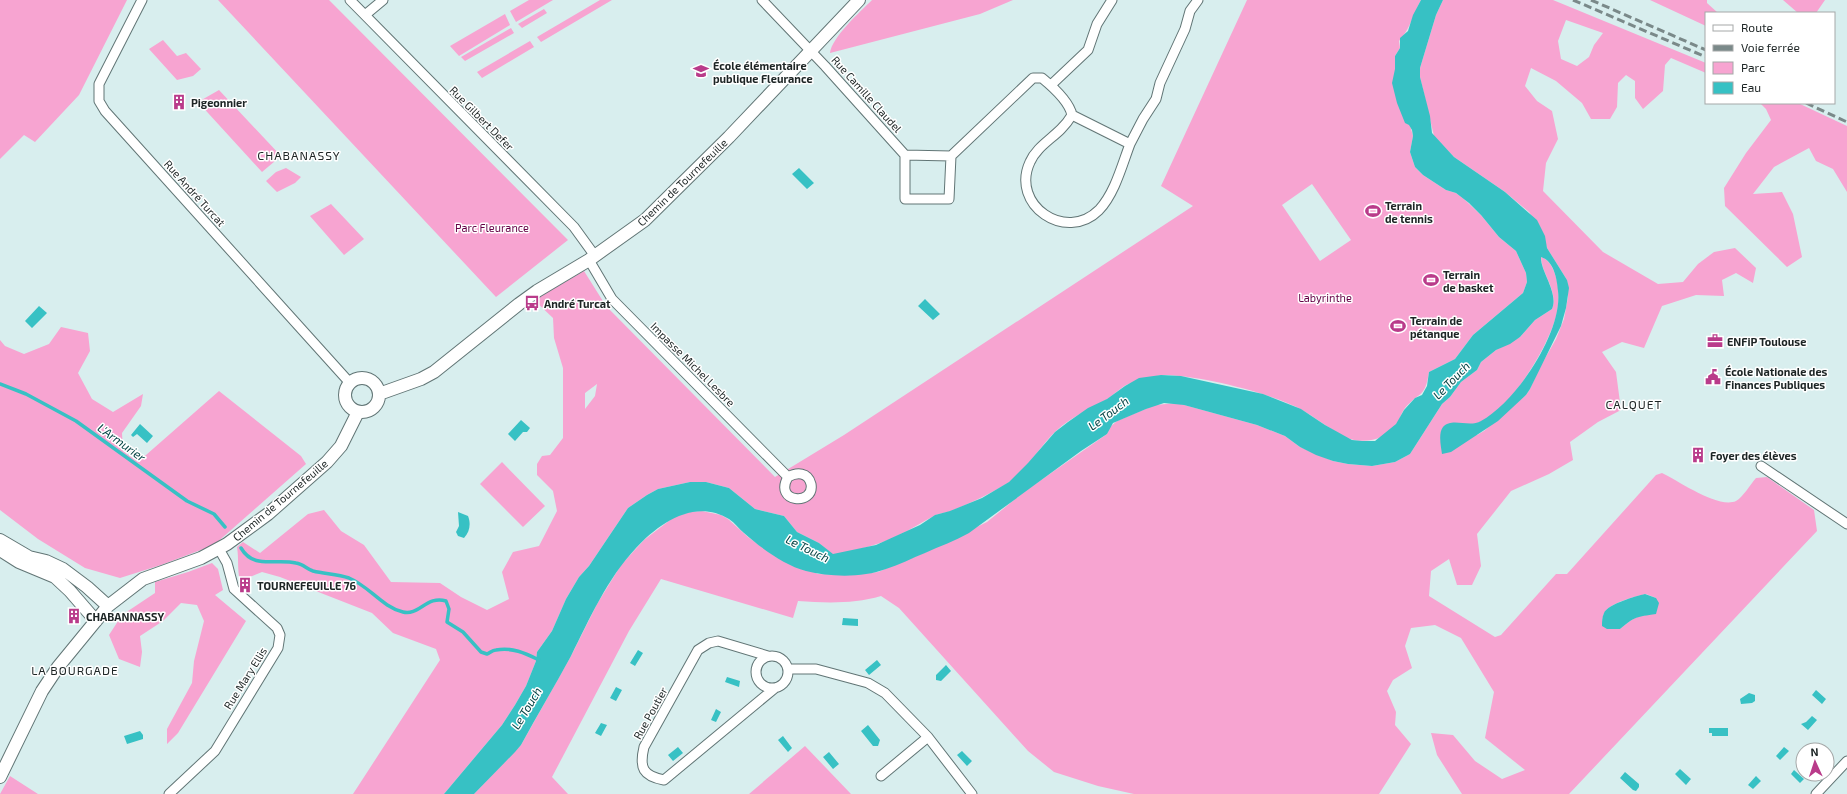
<svg xmlns="http://www.w3.org/2000/svg" width="1847" height="794" viewBox="0 0 1847 794" font-family="'Exo 2',sans-serif">
	<style>
		.green { fill: #f7a4d1; fill-rule: evenodd }
		.water { fill: #37c1c4 }
		.lines { fill: none; stroke-linecap: round; stroke-linejoin: round }
		.stream { stroke: #37c1c4; stroke-width: 3.5 }
		.street-casing { stroke: #617575; stroke-width: 11 }
		.secondary-casing { stroke: #617575; stroke-width: 14 }
		.street { stroke: #fff; stroke-width: 9 }
		.secondary { stroke: #fff; stroke-width: 12 }
		.rail { stroke: #7a8989; stroke-width: 3; stroke-dasharray: 8 4; stroke-linecap: butt }
		.labels { text-anchor: middle; dominant-baseline: central; stroke-width: 3; stroke-linejoin: round; paint-order: stroke }
		.poi-label { font-size: 11px; font-weight: bold; fill: #1d2525; stroke: #fff; text-anchor: start }
		.street-label { font-size: 11px; fill: #1d2525; stroke: #fff }
		.park-label { font-size: 11px; fill: #640046; stroke: #fff }
		.neighbourhood-label { font-size: 12px; letter-spacing: 1px; fill: #1d2525; stroke: #fff }
		.water-label { font-size: 12px; font-style: italic; fill: #064445; stroke: #fff }
	</style>
	<rect width="100%" height="100%" fill="#d8eeee"/>
	<path class="green" d="M0,0h127l-48,95 -44,47 -11,-7 -24,24z
		M218,0h111l239,240 -72,57z
		M529,0h24l-37,22 -6,-11z
		M600,0h12l-71,42 -4,-5z
		M872,0h141l-33,14 -150,39c2,-16 30,-41 42,-53z
		M1247,0h174c-8,15 -11,29 -22,41l1,7 -5,8v15l18,65 -3,16 5,15 8,8 23,15 10,3 8,6 17,16 18,22 17,14 10,22 1,9 -4,11 -50,42 -18,24 -26,13c-4,26 -9,19 -24,36 -4,5 -5,11 -8,16 -10,14 -27,19 -43,16 -14,-3 -39,-23 -52,-30 -30,-17 -104,-35 -139,-35 -8,1 -33,7 -40,12 -6,4 -11,9 -17,13 -18,10 -35,17 -50,31 -17,16 -29,39 -48,52 -18,11 -37,20 -57,28 -6,2 -12,2 -17,5 -12,6 -24,14 -37,20 -20,10 -42,14 -64,19l-14,-12 -22,-11 -13,-16 -29,-7 -26,-21 -23,-6h-16l-32,7 -11,6 -19,13 -39,58 -10,11 -13,22 -14,32 -15,21 -1,9 -10,25 -11,19 -13,20 -58,69h-91l87,-134 -4,-11 -43,-16 -21,-20 -92,-36 -18,-5 -22,9c-3,-12 -1,-22 -3,-34l6,-5 17,11 48,-39 16,-4 17,21 23,14 27,37 49,1 21,14 26,13 22,-11 -7,-27 11,-20 26,-6 18,-35 -4,-20 -16,-16v-11l5,-8 8,-1 13,-17v-70l-9,-30 -1,-20 -19,-18 50,-29 22,35 169,171 69,-42 349,-229 -32,-20zM1312,184l39,56 -31,21 -38,-56zM597,384l-2,12 -10,13v-16z
		M1443,0h110l153,63v10l-35,-15 -6,7 -2,26 -20,18 -8,-11v-17l-9,-6 -8,8 -1,24 -7,12h-19l-9,-16 -26,-22 -25,-13 -6,18 12,15 15,10 6,28 -12,24 -3,28 60,61 55,32 25,-2 15,-18 16,-12 21,-4 21,20 -3,15 -17,-10 -14,7 2,16 -28,-1 -34,11 -18,42 -22,-6 -20,10 14,20 5,38 -23,12 -28,20 3,18 -24,14 -38,17 -34,43 4,32 -9,19h-15l-8,-26 -18,12 -2,25 66,41 6,-2 55,-61h11l89,-99 6,-2c17,8 56,36 74,28 7,-4 14,-16 20,-23l11,-1 47,33 3,21 -248,263h-107l-25,-39 -6,-22 22,2 22,26 27,18 23,-9 -40,-32 9,-46 -33,-54 -26,-13 -24,3 -6,18 7,22 -19,12 -6,11 9,21 -1,13 16,19 -32,50h-245l-36,-8 -44,-14 -26,-21 -129,-143 -18,-12c-27,8 -55,7 -83,5l-5,17 -132,-39 -32,52 -77,146 16,17h-94l47,-49 50,-89 26,-52 24,-39 23,-25 30,-23 16,-5 12,-1 19,4 7,4 20,18 25,18 45,19 35,1 25,-3 48,-20 61,-30 37,-30 83,-58 3,-7 7,-6 38,-16 22,-2 80,22 28,11 15,11 33,14 15,3 24,2 23,-4 15,-8 32,-50 8,-7 11,-15 16,-12 4,-8 15,-12 24,-13 15,-17 17,-11c7,-17 -11,-36 -11,-52 6,2 8,5 11,10 7,14 8,30 5,45 -6,31 -50,106 -83,112 -5,1 -10,0 -15,-1l18,12 7,-4 42,-36 4,-6 10,-22 16,-28 8,-20 4,-22 -1,-17 -20,-32 -6,-19 -12,-17 -24,-20 -51,-35 -20,-21 -14,-59v-9l16,-53zM1566,20l37,13 -9,12 -5,12 -12,9 -16,-7 -3,-18zM1646,594l10,4 -8,17c-12,0 -18,6 -28,14l-18,-8c1,-3 1,-7 3,-9 5,-9 31,-16 41,-18z
		M1650,0h57v3l11,10h-12v13z
		M1783,0h42l-9,13h-18z
		M544,9l3,4 -25,15 -4,-4z
		M505,14l5,11 -51,31 -9,-10z
		M511,28l3,5 -49,28 -4,-4z
		M163,40l14,16 9,-3 15,16 -8,7 -16,4 -28,-31z
		M530,41l4,6 -52,31 -5,-6z
		M219,90l62,66 -19,16 -64,-70z
		M1760,103h38l49,23v66l-14,-23 -17,-8 -7,-13 -35,19 -21,27 29,-2 11,22 9,43 -15,10 -62,-61 -1,-18 22,-35 25,-33 -5,-11z
		M286,168l15,9 -6,6 -18,9 -11,-11 10,-9z
		M331,204l33,35 -20,16 -34,-39z
		M61,327l27,6 2,18 -12,22 14,26 21,13 30,-18 -2,12 -19,27 1,18 15,11 81,-71 82,65 5,8 -92,81 -53,20 -41,13 -35,-10 -47,-29 -38,-29v-170l5,6 19,8 25,-10z
		M502,462l43,44 -22,21 -43,-43z
		M212,563l6,6 5,21 -8,5 31,26 -68,112 -11,11v-15l25,-46 2,-22 10,-40 -7,-16 -16,-2 -18,18 -23,15 2,16 -2,15 -21,-8 -10,-24 13,-20 33,-22v-11l33,-10z
		M805,746l46,48h-102z
		M10,776l28,18h-38z"/>
	<path class="water" d="M1421,0h22l-7,15 -16,53v9l10,39 2,17 22,24 51,35 32,28 8,16 2,12 20,32 2,8 -3,20 -5,18 -31,63 -4,6 -28,26 -47,31 -9,2c-1,-7 -4,-21 1,-27 9,-10 26,1 38,-6 35,-19 82,-89 77,-130 -1,-12 -4,-30 -17,-34 -1,14 18,36 11,52l-17,11 -15,17 -10,7 -14,6 -15,12 -4,8 -16,12 -11,15 -8,7 -32,50 -15,8 -23,4 -24,-2 -15,-3 -17,-6 -16,-8 -15,-11 -28,-11 -73,-20 -20,-2 -18,6 -33,14 -6,11 -26,17 -112,82c-14,8 -29,13 -44,20 -13,5 -26,12 -39,16 -24,9 -56,8 -80,2 -22,-6 -45,-23 -62,-38 -5,-4 -9,-10 -15,-14 -34,-21 -70,4 -93,29 -29,31 -46,70 -65,108 -16,30 -34,59 -50,89l-6,7 -41,42h-30l58,-69 13,-20 11,-19 10,-25 1,-9 15,-21 14,-32 13,-22 10,-11 39,-58 19,-13 11,-6 32,-7h16l23,6 26,21 29,7 13,16 22,11 14,11 43,-9 44,-20 15,-10 15,-4 32,-13 27,-16 19,-19 27,-31 13,-10 20,-14 19,-9 18,-13 14,-8 22,-3 20,1 82,18 38,15 24,16 27,15 10,1h13l21,-17 8,-14 11,-12 7,-3 5,-9 2,-14 26,-13 18,-24 50,-42 4,-11 -1,-9 -10,-22 -17,-14 -18,-22 -12,-12 -13,-10 -10,-3 -23,-15 -8,-8 -5,-15 3,-16 -1,-6 -3,-5 -4,-2 -8,-20 -5,-20 3,-14v-13l5,-8v-10l8,-7 5,-16z
		M799,168l15,15 -7,6 -15,-15z
		M925,299l15,15 -7,6 -15,-14z
		M39,306l8,7 -15,15 -7,-7z
		M521,420l9,8 -3,4h-4l-8,9 -7,-7z
		M140,424l13,12 -6,7 -10,-9 -4,3 -2,-2z
		M458,512l10,4c3,7 2,16 -4,22l-6,-2 -2,-4 3,-6z
		M1645,594l11,4 3,5 -3,11c-20,3 -20,2 -36,15h-13l-5,-3c0,-4 0,-9 2,-13 4,-9 32,-17 41,-19z
		M843,618l15,1v7l-16,-1z
		M638,650l5,3 -8,13 -5,-3z
		M877,660l4,5 -12,10 -4,-5z
		M946,665l5,6 -10,10 -5,-1v-5z
		M727,677l13,4 -1,6 -14,-5z
		M616,687l6,3 -6,11 -6,-3z
		M1816,690l10,9 -4,5 -10,-9z
		M1749,693l6,2v6l-3,2 -11,1 -1,-5z
		M716,709l5,3 -5,10 -5,-2z
		M1812,716l5,4 -9,10 -7,-6 5,-2z
		M601,723l6,2 -6,11 -6,-3z
		M868,725l12,15 -2,6h-5l-12,-15z
		M1709,728h19v8h-16v-3h-3z
		M140,731l3,4v4l-16,5 -3,-8z
		M783,736l9,12 -4,4 -10,-12z
		M678,747l5,6 -10,8 -5,-6z
		M1784,747l5,4 -9,9 -4,-4z
		M962,751l10,10 -5,5 -10,-11z
		M829,752l10,12 -6,5 -10,-12z
		M1680,769l11,10 -5,6 -11,-11z
		M1794,770l10,9 -4,4 -9,-9z
		M1625,772l14,12v3l-3,4 -3,-1 -13,-12z
		M1756,776l5,5 -8,8 -5,-4z"/>
	<g class="lines">
		<path class="stream" d="M0,384l26,10 50,27 111,80 27,13 11,13
			M241,548c13,22 34,10 55,15 7,1 11,6 17,8 12,3 24,3 36,7 20,8 33,29 54,34 16,4 24,-17 43,-11l3,8 -2,13 16,10 18,20 6,2c3,-1 5,-4 9,-4 16,-3 29,3 43,10"/>
		<defs>
			<path id="street" d="M142,0l-43,84v17l6,10 245,272
				M350,0l224,227 21,29
				M762,0l63,66 80,89v44h44l2,-43 -46,-1
				M365,15l18,-15
				M1051,85l37,-35 9,-26 15,-24
				M1072,115c-3,5 -7,10 -11,14 -11,11 -25,19 -31,33 -20,43 36,81 69,48 16,-17 23,-45 31,-66
				M1072,115l58,29 13,-25 13,-20 4,-16 25,-54 5,-18 8,-11
				M951,156l82,-78h9c11,9 27,23 30,37
				M589,260l23,39 176,178c-15,26 27,29 23,7 -3,-12 -14,-12 -23,-7
				M1761,466l86,58
				M756 672a16 16 0 1 1 32 0a16 16 0 1 1-32 0Z
				M768,656l-50,-15 -9,2 -11,7 -54,97c-5,21 -1,29 20,33l111,-92
				M788,669h28l52,14 17,10 43,44 44,57
				M881,776l47,-39
				M169,794l46,-43 63,-103 2,-13 -3,-7 -43,-39 -7,-26 -8,-14
				M1816,794l31,-33"/>
			<path id="secondary" d="M345 395a17 17 0 1 1 34 0a17 17 0 1 1-34 0Z
				M379,394l42,-15 13,-7 85,-68 18,-13 52,-31 56,-40 84,-83 130,-137
				M0,540l29,17 17,4 17,8 24,18 21,19
				M0,550l19,12 36,15 15,14 26,30
				M0,777l42,-86 16,-24 50,-61 35,-27 58,-21 26,-14 41,-30 59,-52 14,-16 17,-34"/>
		</defs>
		<use href="#street" class="street-casing"/>
		<use href="#secondary" class="secondary-casing"/>
		<use href="#street" class="street"/>
		<use href="#secondary" class="secondary"/>
		<path class="rail" d="M1573,0l133,57
			M1591,0l115,50
			M1806,103l41,19"/>
	</g>
	<defs>
		<symbol id="school-bare" viewBox="-9 -9 18 18"><path d="M0-5L7-2L0 1L-7-2ZM-4 1L0 2.5L4 1V4Q0 6-4 4Z" fill="#b93b8a" stroke="#fff" stroke-width="2.5" paint-order="stroke"/></symbol>
		<symbol id="building-bare" viewBox="-9 -9 18 18"><path d="M-4-6H4V6H1V3H-1V6H-4ZM-2.5-4.3h1.7v1.8h-1.7ZM.8-4.3h1.7v1.8H.8ZM-2.5-1h1.7V.8h-1.7ZM.8-1h1.7V.8H.8Z" fill="#b93b8a" stroke="#fff" stroke-width="2.5" paint-order="stroke"/></symbol>
		<symbol id="stadium-bare" viewBox="-9 -9 18 18"><path d="M0-5a6.5 5 0 1 0 0 10a6.5 5 0 1 0 0-10ZM-3.5-1.8h7v3.6h-7Z" fill="#b93b8a" stroke="#fff" stroke-width="2.5" paint-order="stroke"/></symbol>
		<symbol id="bus-bare" viewBox="-9 -9 18 18"><path d="M-5-6H5V4H4V6H2V4H-2V6H-4V4H-5ZM-3.5-4V0h7V-4ZM-3.5 1.2v1.5H-2V1.2ZM2 1.2v1.5H3.5V1.2Z" fill="#b93b8a" stroke="#fff" stroke-width="2.5" paint-order="stroke"/></symbol>
		<symbol id="office-bare" viewBox="-9 -9 18 18"><path d="M-6-3h4V-5.5h4V-3h4V5H-6ZM-1-4.5V-3h2v-1.5ZM-6 0V1H6V0Z" fill="#b93b8a" stroke="#fff" stroke-width="2.5" paint-order="stroke"/></symbol>
		<symbol id="civic-bare" viewBox="-9 -9 18 18"><path d="M-.6-6.5H3V-4.5H.6V-3L4-1V1h2V6H-6V1h2V-1L-.6-3ZM-1.2 2.5V6h2.4V2.5Z" fill="#b93b8a" stroke="#fff" stroke-width="2.5" paint-order="stroke"/></symbol>
	</defs>
	<g fill-rule="evenodd">
		<use href="#school-bare" x="690" y="60" width="22" height="22"/>
		<use href="#building-bare" x="168" y="91" width="22" height="22"/>
		<use href="#stadium-bare" x="1362" y="200" width="22" height="22"/>
		<use href="#stadium-bare" x="1420" y="269" width="22" height="22"/>
		<use href="#bus-bare" x="521" y="292" width="22" height="22"/>
		<use href="#stadium-bare" x="1387" y="315" width="22" height="22"/>
		<use href="#office-bare" x="1704" y="330" width="22" height="22"/>
		<use href="#civic-bare" x="1702" y="366" width="22" height="22"/>
		<use href="#building-bare" x="1687" y="444" width="22" height="22"/>
		<use href="#building-bare" x="234" y="574" width="22" height="22"/>
		<use href="#building-bare" x="63" y="605" width="22" height="22"/>
	</g>
	<g class="labels">
		<g class="poi-label">
			<text x="713" y="65">École élémentaire<tspan x="713" dy="13">publique Fleurance</tspan></text>
			<text x="191" y="102">Pigeonnier</text>
			<text x="1385" y="205">Terrain<tspan x="1385" dy="13">de tennis</tspan></text>
			<text x="1443" y="274">Terrain<tspan x="1443" dy="13">de basket</tspan></text>
			<text x="544" y="303">André Turcat</text>
			<text x="1410" y="320">Terrain de<tspan x="1410" dy="13">pétanque</tspan></text>
			<text x="1727" y="341">ENFiP Toulouse</text>
			<text x="1725" y="371">École Nationale des<tspan x="1725" dy="13">Finances Publiques</tspan></text>
			<text x="1710" y="455">Foyer des élèves</text>
			<text x="257" y="585">TOURNEFEUILLE 76</text>
			<text x="86" y="616">CHABANNASSY</text>
		</g>
		<g class="street-label">
			<text transform="translate(867 94) rotate(48)">Rue Camille Claudel</text>
			<text transform="translate(482 118) rotate(45)">Rue Gilbert Defer</text>
			<text transform="translate(682 182) rotate(-44)">Chemin de Tournefeuille</text>
			<text transform="translate(195 193) rotate(48)">Rue André Turcat</text>
			<text transform="translate(693 364) rotate(45)">Impasse Michel Lesbre</text>
			<text transform="translate(280 500) rotate(-40)">Chemin de Tournefeuille</text>
			<text transform="translate(245 678) rotate(-58)">Rue Mary Ellis</text>
			<text transform="translate(650 713) rotate(-61)">Rue Poutier</text>
		</g>
		<g class="park-label">
			<text x="492" y="227">Parc Fleurance</text>
			<text x="1325" y="297">Labyrinthe</text>
		</g>
		<g class="neighbourhood-label">
			<text x="299" y="155">CHABANASSY</text>
			<text x="1634" y="404">CALQUET</text>
			<text x="75" y="670">LA BOURGADE</text>
		</g>
		<g class="water-label">
			<text transform="translate(1451 380) rotate(-46)">Le Touch</text>
			<text transform="translate(1108 413) rotate(-37)">Le Touch</text>
			<text transform="translate(122 442) rotate(36)">L'Armurier</text>
			<text transform="translate(808 548) rotate(26)">Le Touch</text>
			<text transform="translate(526 708) rotate(-59)">Le Touch</text>
		</g>
	</g>
	<rect x="1705" y="12" width="130" height="92" fill="#ffffff" stroke="#a5a8a8"/>
	<rect x="1713" y="25" width="20" height="6" fill="#ffffff" stroke="#a5a8a8"/>
	<text x="1741" y="32" font-size="12" fill="#1d2525">Route</text>
	<rect x="1713" y="45" width="20" height="6" fill="#7a8989" stroke="#a5a8a8"/>
	<text x="1741" y="52" font-size="12" fill="#1d2525">Voie ferrée</text>
	<rect x="1713" y="62" width="20" height="12" fill="#f7a4d1" stroke="#a5a8a8"/>
	<text x="1741" y="72" font-size="12" fill="#1d2525">Parc</text>
	<rect x="1713" y="82" width="20" height="12" fill="#37c1c4" stroke="#a5a8a8"/>
	<text x="1741" y="92" font-size="12" fill="#1d2525">Eau</text>
	<g transform="translate(1815 762) rotate(357)"><circle r="19" fill="#ffffff" stroke="#a5a8a8"/>
	<path d="M0-3L7 15L0 10L-7 15Z" fill="#b93b8a"/>
	<text y="-6" font-size="11" font-weight="bold" text-anchor="middle" fill="#1d2525">N</text>
	</g>
</svg>
